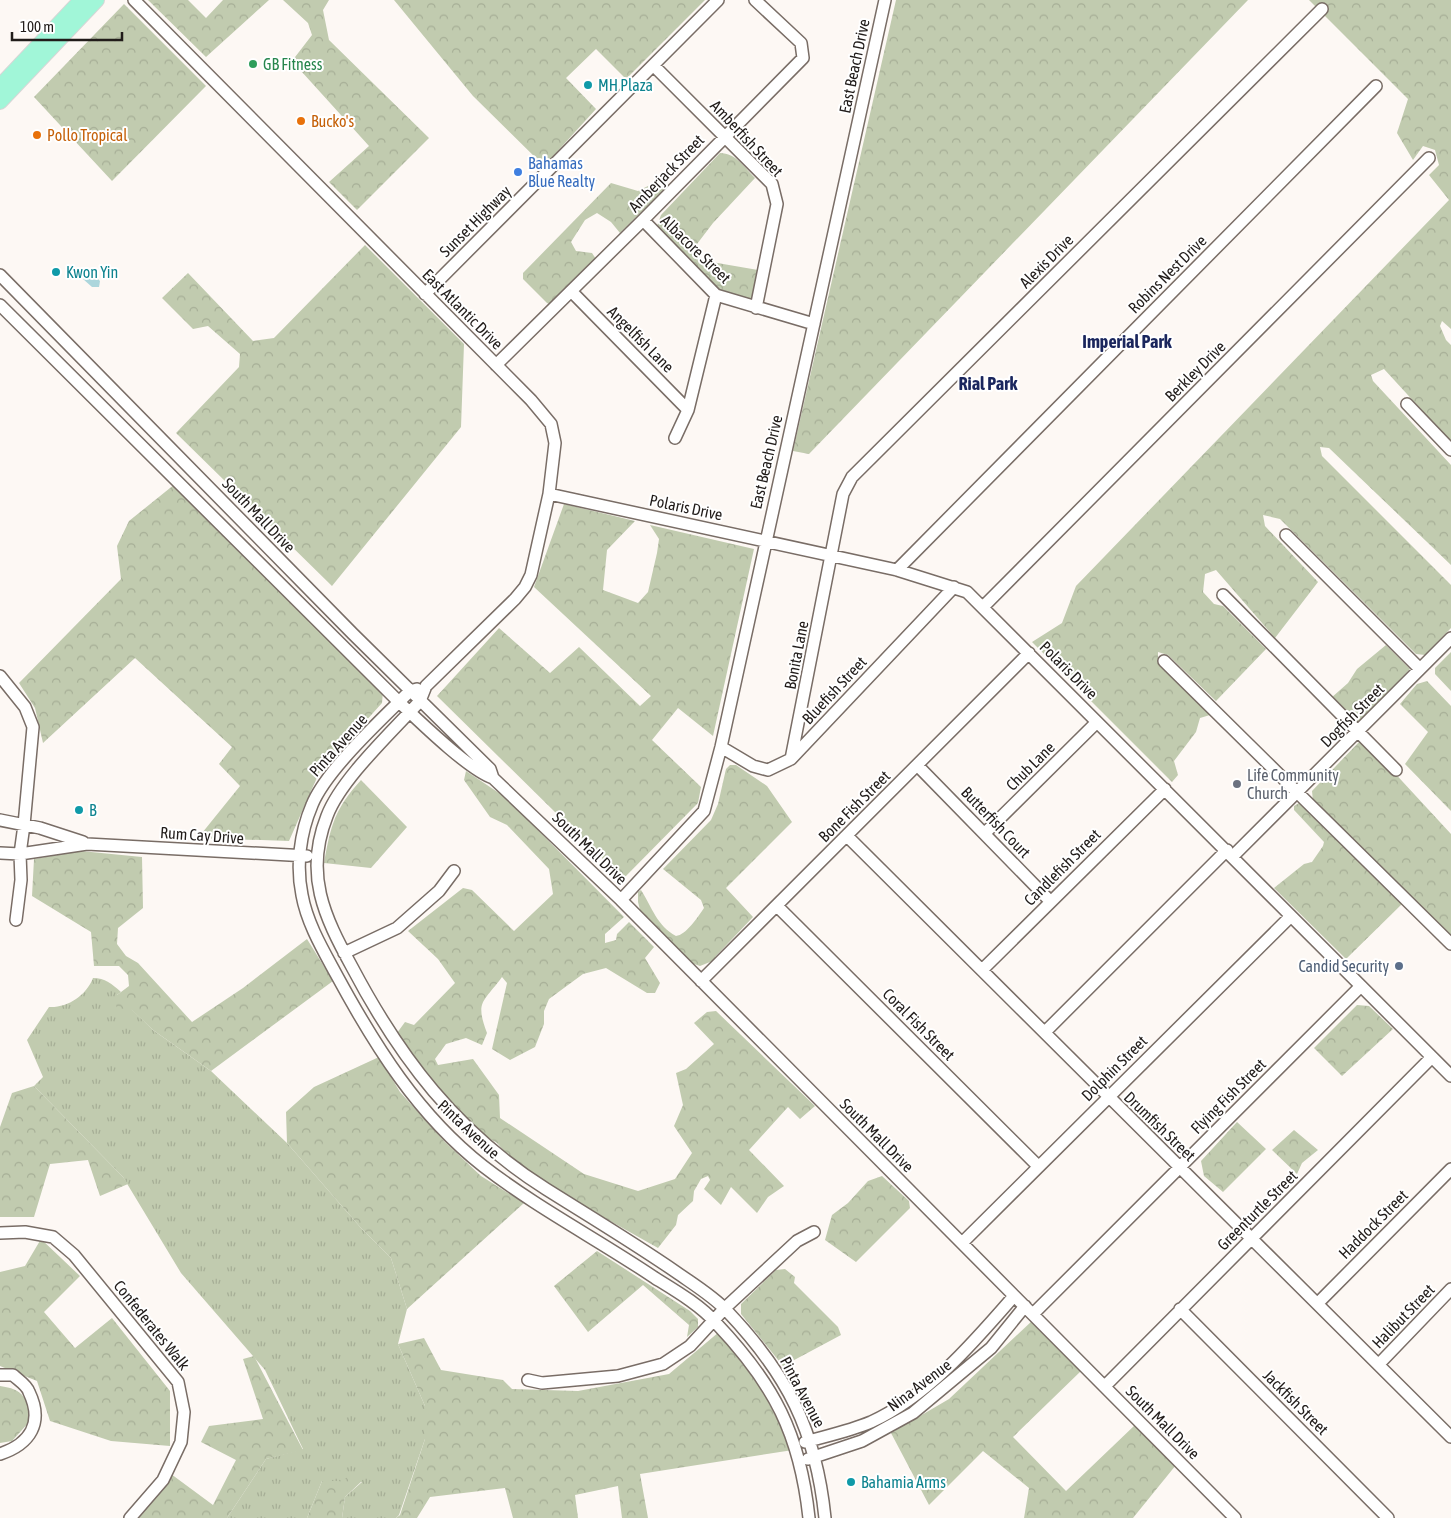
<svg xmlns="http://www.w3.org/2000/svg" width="1451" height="1518" viewBox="0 0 1451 1518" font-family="'Asap Condensed',sans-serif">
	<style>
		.grass { fill: url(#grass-tufts) }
		.forest { fill: url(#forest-crowns) }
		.water { fill: url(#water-ripples) }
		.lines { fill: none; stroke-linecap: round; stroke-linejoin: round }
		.minor-casing { stroke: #796d66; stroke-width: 14 }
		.major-casing { stroke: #d7d6d6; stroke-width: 16 }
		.minor { stroke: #fff; stroke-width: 11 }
		.major { stroke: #a1f6d8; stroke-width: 14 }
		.leisure-dot { fill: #2e9e5b; stroke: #fff; stroke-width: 2 }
		.culture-dot { fill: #0f9aa8; stroke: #fff; stroke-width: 2 }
		.food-dot { fill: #e8710a; stroke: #fff; stroke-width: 2 }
		.shop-dot { fill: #3f7fe0; stroke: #fff; stroke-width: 2 }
		.worship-dot { fill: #6b7280; stroke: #fff; stroke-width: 2 }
		.service-dot { fill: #5c6f8a; stroke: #fff; stroke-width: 2 }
		.labels { text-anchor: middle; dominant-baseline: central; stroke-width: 4; stroke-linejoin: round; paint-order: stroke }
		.leisure-label { font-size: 16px; fill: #27864d; stroke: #fff; text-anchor: start }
		.street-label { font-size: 16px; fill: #211c1a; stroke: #fff }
		.culture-label { font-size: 16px; fill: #0d838f; stroke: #fff; text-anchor: start }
		.food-label { font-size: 16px; fill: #c56008; stroke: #fff; text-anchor: start }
		.shop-label { font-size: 16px; fill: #366cbe; stroke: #fff; text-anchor: start }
		.worship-label { font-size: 16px; fill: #5b616d; stroke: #fff; text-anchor: start }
		.service-label { font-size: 16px; fill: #4e5e75; stroke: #fff; text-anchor: end }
		.neighbourhood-label { font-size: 18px; font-weight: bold; fill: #1a265d; stroke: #fff }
	</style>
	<defs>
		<pattern id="grass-tufts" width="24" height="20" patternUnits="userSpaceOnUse" patternTransform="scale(1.25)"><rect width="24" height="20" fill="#c1cbaf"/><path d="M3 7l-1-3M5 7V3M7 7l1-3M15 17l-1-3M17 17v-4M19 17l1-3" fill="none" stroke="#a6ae96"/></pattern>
		<pattern id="forest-crowns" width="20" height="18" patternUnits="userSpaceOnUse" patternTransform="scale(1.25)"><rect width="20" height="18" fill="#c1cbaf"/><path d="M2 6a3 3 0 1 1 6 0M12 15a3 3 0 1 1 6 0" fill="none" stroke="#a6ae96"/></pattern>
		<pattern id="water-ripples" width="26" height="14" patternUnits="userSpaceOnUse" patternTransform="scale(1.25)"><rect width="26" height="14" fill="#acd6dc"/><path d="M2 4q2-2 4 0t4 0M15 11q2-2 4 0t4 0" fill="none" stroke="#94b7bc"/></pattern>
	</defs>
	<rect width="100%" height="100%" fill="#fdf8f4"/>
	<path class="grass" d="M93,978c12,0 19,6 28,14l-4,3 36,35 58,41 76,72 74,85 30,30 16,51 -9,35 27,62v33l-26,76 -3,3h-54l3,-21 17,-15 -40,-1 -15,37h-80l39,-59 37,-10 -38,-79 -84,-97 -58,-96 -89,-91 9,-9 -16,-37 22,-33c18,1 37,-11 44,-29z"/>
	<path class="forest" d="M148,0h40l18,18 17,-18h46l-63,57z
		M283,0h46l-6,10 6,30 100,98 -72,72 -28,-28 40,-36 -77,-85 20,-26 -4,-12z
		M394,0h311l-79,79 -30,-30 -30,29 30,31 -52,57 -71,-70z
		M896,0h352l-439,454 -16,-3z
		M1309,0h142v329l-9,-8 -2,5 6,14 5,5v97l-67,-73 -13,6 2,6 78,84v100l-122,-117 -9,-1 2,9 129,129v43l-26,27 -9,-1 -136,-135 -17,-4 2,11 53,56 -43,56 -59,-68 -11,4 -2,18 11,12 9,2 43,43 -50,52 -48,-46 -10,-3v11l52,52 -10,3 -4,14 -22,29 4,14 -6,7 -140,-140 30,-19 14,-37 373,-386 -20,-25 10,-10 -4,-15 -12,-4 -10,14 -16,-27 11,-34z
		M124,4l82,82 -94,95 -78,-84z
		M720,153c16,0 25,15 35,25l-42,45 -16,21 3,16 58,10 -6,28 -8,4 -22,-9 -65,-67 4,-11z
		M611,183l27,8 16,-8 5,5 6,1 -45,44 -9,-11 -14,-9 -12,7 -14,22 5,9 16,2 4,6 -45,46 -4,-2 -24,-24v-6z
		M365,245l99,99 -3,83 -129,159 -156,-153 63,-66 1,-13 -32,-28 -15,3 -31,-31 26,-25 65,68 21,-3z
		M175,484l208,207 -1,12 -63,70 -30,68 -91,-3 42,-52 -21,-22 13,-17 -97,-89 -92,85 -8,-35 -16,-25 102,-104 -4,-33 12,-25z
		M564,504l71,17 -28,29 -4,40 35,13 10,-11 9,-39 2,-14 -9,-14 104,24 -41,187 -35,-28 -26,32 49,47 -3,16 -75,76 -186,-183 62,-68 51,45 29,-26 61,59 11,-10 -117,-109z
		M1386,645l24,24 -51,55 -28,-26 17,-15 9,-14z
		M1451,652v39l-16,-17v-6z
		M1427,681l24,25v105l-46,-47 23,-32 -28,-28 17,-20z
		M1359,742h7l85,92v104l-138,-137 -1,-10z
		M730,765h6l31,21 25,36 -66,66 27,29 -38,40v3l-15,6 -12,-4 -48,-52 -2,-8v-10l3,-2c11,17 16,36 35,46 10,-1 22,-19 28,-28l-3,-8 -38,-31 48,-49 7,-16 8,-35z
		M466,771l39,26 119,120 -19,17v9l11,-3 1,-6 12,-12 25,25 -9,11 15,25 -5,10h-8l-41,-25 -23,6 -34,25 -5,12v13l-9,23 -25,13 -18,-11 15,-66 -5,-6c-19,26 -27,24 -15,56l-5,12 -16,-7 -20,6 -11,15 3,6 35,-6 26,36 1,23 84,56 54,17 37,-12 17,-26 -18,-27 9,-21 -7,-32 10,-4 28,-25 -20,-21 13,-11 9,-1 99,95 -15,13 -12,-12 -39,43 35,36 -16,11 -11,16 -26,-26 -10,18 -17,-16 6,-9 -2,-4 -7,3 -7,12 -1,10 -15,14 -2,10 -18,23 -101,-57 -47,-33 -13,-15 -17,-10 -50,-49 -33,-51 8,-11 9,3 41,-42 -17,-24 -30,-28 55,-43 9,2 42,41 39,-37 -4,-25 -42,-44 -17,-8 -26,-37z
		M361,780l46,47 -36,41 -47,-5c7,-38 10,-53 37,-83z
		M1299,803l103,101 -56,55 -72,-71 30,-24 8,-2 11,-16 1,-4 -30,-32v-4z
		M81,851l61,6 1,51 -25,20 -1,16 9,12 12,7 54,59 51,-34 64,-49 26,42 -122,90 -58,-41 -21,-20 -16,-2 1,-13 12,-9 -1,-11 -9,-9h-25l-3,-34 -59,-36 2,-37z
		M1357,1005l12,1 24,23 -51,47 -28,-28z
		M379,1057l21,35 45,50 36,34 43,27 -117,106 -16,-51 -30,-30 -74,-85 -1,-31 28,-25z
		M34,1086l89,91 5,7 -28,12 -12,-36 -38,4 -16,53h-34v-90l12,-34z
		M1237,1122l29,27 -43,43 -19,-16 -3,-15z
		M1294,1130l24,20 -16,13 -5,11 -25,-24z
		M882,1176l27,25 1,7 -54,54 -31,-22 7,-25 16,-12 20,-22z
		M41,1239l39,37 -36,36 31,36 37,-30 58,73v55l-59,-5 -61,-20 -13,-40 -37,-15v-94l25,-6z
		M597,1251l93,60 8,8v8l-11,10 2,-12 -46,-40 -55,47 -34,-46z
		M785,1269l10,8 -1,6 44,44 3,8 -58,31 -42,-52v-10l35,-34z
		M1033,1320l48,51 -68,66 53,54 69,-66 41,40 -43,53h-109l5,-30 -46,-37 -54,54 -38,-72 58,-34z
		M719,1332l43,58 31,60 -153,24 8,44h-26l-4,-32 -43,9 3,23h-65l-8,-30 -75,9 -13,21h-21l4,-3 25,-76v-33l-27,-62 26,-6 17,32 62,10 9,9 66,2 91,-17z
		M254,1356l49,94 -37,9 -39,59h-88l32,-44 42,31 23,-45 -35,-18 8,-16 54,-7 -20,-60z
		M0,1386c23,3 28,12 31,34l-19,21 -12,2z
		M354,1472l8,9 -17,16 -3,21h-35l15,-37h20z"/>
	<path class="water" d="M90,271l10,10 -1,6h-7l-9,-8 1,-6z"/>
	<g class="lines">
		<defs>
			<path id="minor" d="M134,0l397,400 20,24 4,19 -6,51 -18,81 -6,12 -10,12 -89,87 -6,15c-28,31 -79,78 -93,115 -23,58 -3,100 25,151 48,91 105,166 194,222 43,27 88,54 130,83 17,12 37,24 51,39 60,63 89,119 98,207
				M654,66l118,118 5,20 -21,104
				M643,220l73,75 98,29
				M0,275l353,359 137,135 3,9 128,122 614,618
				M571,291l117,119
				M425,294l293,-294
				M0,305l399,397c20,19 70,68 94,76
				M496,365l147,-145 160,-162 -2,-15 -46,-43
				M1407,404l44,46
				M675,438l13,-28 28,-115
				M549,494l348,76 70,22 484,484
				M1286,535l134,134
				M897,570l479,-484
				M1223,595l173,175
				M983,607l446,-449
				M1164,661l287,283
				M0,676l25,31 8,20 -9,98 -4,29 1,26 -5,40
				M417,689l-7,2c-28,28 -84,79 -98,114 -12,28 -16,61 -10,90 5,28 21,55 34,79 39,72 82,141 147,192 54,42 116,74 172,112 21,13 45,27 61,45 58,61 84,111 93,195
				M721,747l32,19 15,4 23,-11 163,-172
				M791,759l52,-265 9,-17 470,-468
				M918,766l132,135
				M0,820l40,8 43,14
				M985,833l112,-111
				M847,836l604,601
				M0,853l20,1 67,-10 220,12
				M1233,856l218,-218
				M621,900l83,-89 17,-64 164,-747
				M777,906l261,260
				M344,953l53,-25 42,-37 15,-20
				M982,970l183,-181
				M701,981l328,-328
				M1045,1032l182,-182
				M0,1233l25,-1 28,5 21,18 104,127 6,30 -3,30 -18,38 -33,38
				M962,1243l328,-326
				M1318,1303l133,-134
				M1180,1309l208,209
				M1033,1314l328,-328
				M1379,1364l72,-75
				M0,1375h13c5,5 14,10 16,17 15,31 1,52 -29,62
				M528,1380l14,3 76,-7 45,-12 27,-18 35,-38 72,-67 17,-9
				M1105,1386l327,-329
				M805,1442c21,-6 45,-11 66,-20 57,-26 103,-80 143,-126
				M808,1459l54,-18 51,-28 78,-65 34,-42"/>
			<path id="major" d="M0,86l81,-86
				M0,102l97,-102"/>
		</defs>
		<use href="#minor" class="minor-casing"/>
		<use href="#major" class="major-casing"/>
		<use href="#minor" class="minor"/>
		<use href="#major" class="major"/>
	</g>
	<circle class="leisure-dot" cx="253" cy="64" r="5"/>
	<g class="culture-dot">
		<circle cx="588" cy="85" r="5"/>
		<circle cx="56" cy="272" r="5"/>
		<circle cx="79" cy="810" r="5"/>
		<circle cx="851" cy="1482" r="5"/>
	</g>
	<g class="food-dot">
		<circle cx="301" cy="121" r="5"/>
		<circle cx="37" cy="135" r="5"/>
	</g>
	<circle class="shop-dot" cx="518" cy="172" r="5"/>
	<circle class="worship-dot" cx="1237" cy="784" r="5"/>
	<circle class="service-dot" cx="1399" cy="966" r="5"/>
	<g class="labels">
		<g class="leisure-label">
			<text x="263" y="64">GB Fitness</text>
		</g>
		<g class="street-label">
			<text transform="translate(854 66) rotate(-78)">East Beach Drive</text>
			<text transform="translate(747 138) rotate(47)">Amberfish Street</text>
			<text transform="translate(666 173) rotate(-46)">Amberjack Street</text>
			<text transform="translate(475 221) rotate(-45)">Sunset Highway</text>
			<text transform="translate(696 249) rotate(44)">Albacore Street</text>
			<text transform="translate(1046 261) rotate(-45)">Alexis Drive</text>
			<text transform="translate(1167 274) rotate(-45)">Robins Nest Drive</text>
			<text transform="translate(463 309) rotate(45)">East Atlantic Drive</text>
			<text transform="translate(641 339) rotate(45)">Angelfish Lane</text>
			<text transform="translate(1195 371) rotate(-45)">Berkley Drive</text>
			<text transform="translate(766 462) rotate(-77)">East Beach Drive</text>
			<text transform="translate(686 507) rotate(12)">Polaris Drive</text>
			<text transform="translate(259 515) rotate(46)">South Mall Drive</text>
			<text transform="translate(796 655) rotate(-79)">Bonita Lane</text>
			<text transform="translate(1069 670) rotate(45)">Polaris Drive</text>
			<text transform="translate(834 690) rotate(-47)">Bluefish Street</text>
			<text transform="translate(1352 715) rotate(-45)">Dogfish Street</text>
			<text transform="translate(338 745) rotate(-48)">Pinta Avenue</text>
			<text transform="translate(1030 766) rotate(-45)">Chub Lane</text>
			<text transform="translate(854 806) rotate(-45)">Bone Fish Street</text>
			<text transform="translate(996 822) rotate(46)">Butterfish Court</text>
			<text transform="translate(202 835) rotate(4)">Rum Cay Drive</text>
			<text transform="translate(590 848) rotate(44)">South Mall Drive</text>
			<text transform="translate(1062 867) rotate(-45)">Candlefish Street</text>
			<text transform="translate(919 1024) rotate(45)">Coral Fish Street</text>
			<text transform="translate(1114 1068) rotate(-45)">Dolphin Street</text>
			<text transform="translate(1228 1096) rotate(-45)">Flying Fish Street</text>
			<text transform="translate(1160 1126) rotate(44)">Drumfish Street</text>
			<text transform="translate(469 1129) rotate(43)">Pinta Avenue</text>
			<text transform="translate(877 1135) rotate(45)">South Mall Drive</text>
			<text transform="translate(1257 1210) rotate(-45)">Greenturtle Street</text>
			<text transform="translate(1373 1224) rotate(-45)">Haddock Street</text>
			<text transform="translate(1403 1316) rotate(-46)">Halibut Street</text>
			<text transform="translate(152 1325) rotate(51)">Confederates Walk</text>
			<text transform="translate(919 1385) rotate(-37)">Nina Avenue</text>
			<text transform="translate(803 1392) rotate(62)">Pinta Avenue</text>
			<text transform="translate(1296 1402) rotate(45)">Jackfish Street</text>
			<text transform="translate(1163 1422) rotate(45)">South Mall Drive</text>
		</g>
		<g class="culture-label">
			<text x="598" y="85">MH Plaza</text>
			<text x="66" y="272">Kwon Yin</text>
			<text x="89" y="810">B</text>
			<text x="861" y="1482">Bahamia Arms</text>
		</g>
		<g class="food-label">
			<text x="311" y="121">Bucko's</text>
			<text x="47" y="135">Pollo Tropical</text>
		</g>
		<g class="shop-label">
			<text x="528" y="163">Bahamas<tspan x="528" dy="18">Blue Realty</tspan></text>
		</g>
		<g class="worship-label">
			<text x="1247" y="775">Life Community<tspan x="1247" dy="18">Church</tspan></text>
		</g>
		<g class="service-label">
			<text x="1389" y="966">Candid Security</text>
		</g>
		<g class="neighbourhood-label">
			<text x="1127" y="341">Imperial Park</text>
			<text x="988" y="383">Rial Park</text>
		</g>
	</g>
	<path d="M12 32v8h110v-8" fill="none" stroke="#211c1a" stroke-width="2.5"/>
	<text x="20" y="32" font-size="15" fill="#211c1a" stroke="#ffffff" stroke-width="4" paint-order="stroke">100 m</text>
</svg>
